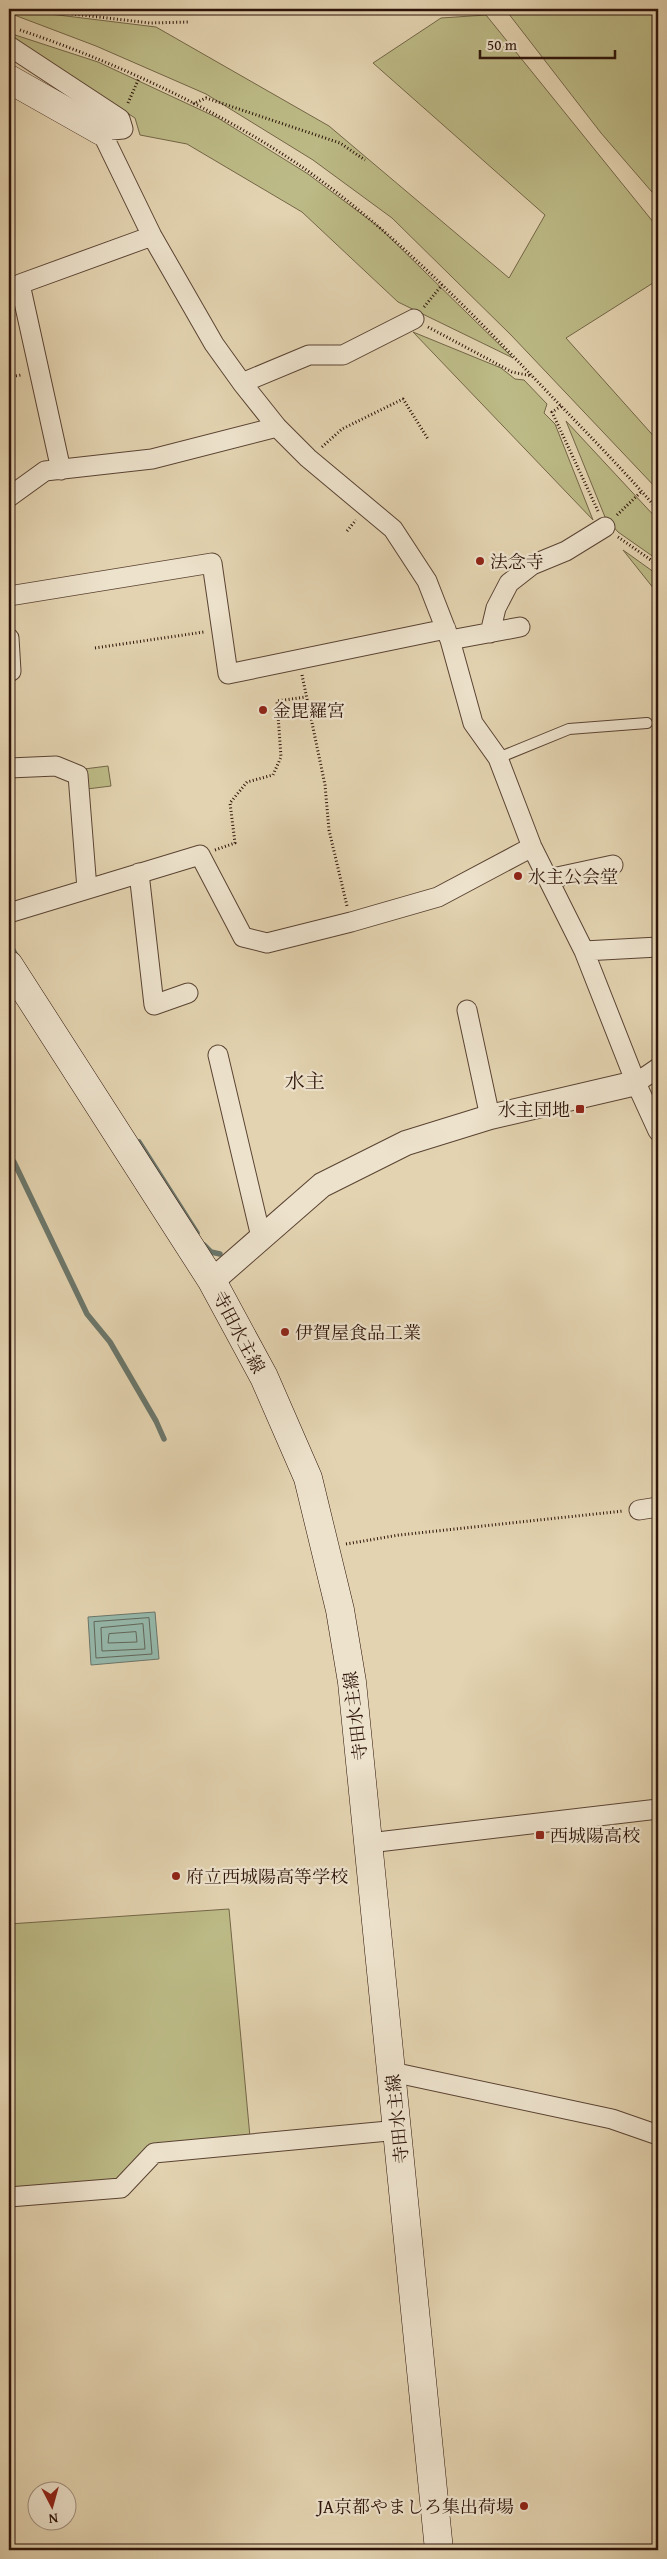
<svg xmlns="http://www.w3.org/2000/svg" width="667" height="2559" viewBox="0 0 667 2559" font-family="'Gentium Book Plus','Noto Serif JP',serif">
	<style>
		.green { fill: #bcba86; stroke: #746648 }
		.water { fill: #95b8ab; stroke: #6b766a }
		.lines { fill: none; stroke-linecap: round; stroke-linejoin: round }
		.shore { stroke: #61665a; stroke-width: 1 }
		.stream { stroke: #6b766a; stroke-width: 5.5 }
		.service-casing { stroke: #5a4333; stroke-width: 12 }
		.minor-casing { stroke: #5a4333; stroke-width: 21 }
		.tertiary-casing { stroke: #5a4333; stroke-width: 26 }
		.secondary-casing { stroke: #2d1309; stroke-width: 29 }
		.path { stroke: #2d1309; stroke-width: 3; stroke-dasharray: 1 2.5; stroke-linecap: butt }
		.service { stroke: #ede2cc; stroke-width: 10 }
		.minor { stroke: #ede2cc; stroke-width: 19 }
		.tertiary { stroke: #ede2cc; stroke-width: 24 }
		.secondary { stroke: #ede2cc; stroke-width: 28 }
		.poi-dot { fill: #8f2418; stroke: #ede2cc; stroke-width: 2 }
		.labels { text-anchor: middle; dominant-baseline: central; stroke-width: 4.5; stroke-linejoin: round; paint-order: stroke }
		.poi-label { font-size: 18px; fill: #2d1309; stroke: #ede2cc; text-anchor: start }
		.street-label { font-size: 18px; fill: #2d1309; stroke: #ede2cc }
		.quarter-label { font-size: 20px; fill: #2d1309; stroke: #ede2cc }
	</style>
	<rect width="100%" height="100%" fill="#e3d3b0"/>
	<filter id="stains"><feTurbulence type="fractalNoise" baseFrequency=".004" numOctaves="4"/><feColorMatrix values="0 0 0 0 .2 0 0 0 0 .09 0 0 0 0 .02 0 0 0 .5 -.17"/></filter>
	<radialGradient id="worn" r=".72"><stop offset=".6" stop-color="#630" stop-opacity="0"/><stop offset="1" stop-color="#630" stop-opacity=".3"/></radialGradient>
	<path class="green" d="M9,9l147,18 173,99 180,152 36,-63 -172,-152 68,-45 45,-3 172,213v61l-5,-6 -87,55 92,103v49l-147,-155 -119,-117 -79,-58 -107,-66 -110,-48 -87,-33z
		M505,9h153v190l-57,-66z
		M9,33l89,29 120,56 90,56 71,53 134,131 -115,-56 -96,-90 -115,-68 -47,-9 -5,-17 -126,-81z
		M413,332l88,36 14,11 9,1 23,24 -3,9 11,11 38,96z
		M566,421l92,99v40l-40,-28 -13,-15z
		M623,550l35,25v19z
		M108,766l3,20 -24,3 -3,-20z
		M229,1909l21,228 -97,8 -34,39 -110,8v-268z"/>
	<path class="water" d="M155,1612l4,47 -68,6 -3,-48z"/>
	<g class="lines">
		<path class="shore" d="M149,1618l3,36 -56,4 -2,-36z
			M143,1624l2,25 -43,2 -1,-23z
			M136,1632l1,10 -29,1 1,-9z"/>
		<path class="stream" d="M9,943l9,16
			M139,1142l58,91
			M9,1156l5,6 73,152 23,28 46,79 8,18
			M204,1245l7,7 9,2"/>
		<defs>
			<path id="service" d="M498,758l71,-29 78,-6"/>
			<path id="minor" d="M9,46l111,73 3,10 -22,2 51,105 62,108 28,39 35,44 31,31 85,71 34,52 23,59 23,83 25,35 34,89 52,104 52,132 22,48
				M242,383l67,-28h34l71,-36
				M61,470l-41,-186 132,-48
				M9,497l36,-26 107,-12 125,-32
				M9,596l203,-33 16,111 218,-45
				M490,633l6,-25 13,-25 23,-18 34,-14 39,-24
				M9,638l2,33 -2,1
				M450,640l70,-13
				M9,768l47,-2 22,9 9,114
				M139,873l15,132 34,-12
				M548,879l65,-14
				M9,913l191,-58 43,82 24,6 84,-21 87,-25 94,-50
				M584,951l74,-4
				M467,1010l23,107
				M218,1055l43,182
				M636,1083l22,-15
				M639,1510l19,-3
				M369,1843l289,-34
				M392,2072l220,47 46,16
				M9,2197l112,-9 33,-35 245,-23"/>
			<path id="tertiary" d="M212,1281l110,-96 84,-42 84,-26 146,-34"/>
			<path id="secondary" d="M9,79l92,52
				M9,965l203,316 52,96 44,101 32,132 12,72 87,868"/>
		</defs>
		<use href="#service" class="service-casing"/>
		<use href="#minor" class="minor-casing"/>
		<use href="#tertiary" class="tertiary-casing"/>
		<use href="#secondary" class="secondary-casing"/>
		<path class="path" d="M30,9l120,14 39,-1
			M20,30c96,32 202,82 285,139 85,60 159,136 231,211 41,43 83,85 122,130
			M128,103l11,-25
			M193,104l13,-6 134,45 25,17
			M424,307l18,-22
			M428,327l84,45 20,4
			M9,377l12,-2
			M561,406l-9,6 46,99
			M322,447l20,-18 61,-30 25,40
			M617,515l25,-24
			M347,531l9,-11
			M618,537l40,28
			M95,648l109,-16
			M302,675l23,110 4,45 18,76
			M215,850l20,-7 -5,-40 17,-21 26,-7 8,-18 -4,-56 29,-4
			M346,1544l53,-9 224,-24"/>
		<use href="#service" class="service"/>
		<use href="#minor" class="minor"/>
		<use href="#tertiary" class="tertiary"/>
		<use href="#secondary" class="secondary"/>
	</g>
	<g class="poi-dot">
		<circle cx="480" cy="561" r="5"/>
		<circle cx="263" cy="710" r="5"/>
		<circle cx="518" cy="876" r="5"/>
		<rect x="575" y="1104" width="10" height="10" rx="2.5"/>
		<circle cx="285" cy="1332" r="5"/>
		<rect x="535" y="1830" width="10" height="10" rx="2.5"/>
		<circle cx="176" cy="1876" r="5"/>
		<circle cx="524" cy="2506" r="5"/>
	</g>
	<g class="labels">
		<g class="poi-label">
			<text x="490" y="561">法念寺</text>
			<text x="273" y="710">金毘羅宮</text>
			<text x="528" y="876">水主公会堂</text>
			<text x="570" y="1109" text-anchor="end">水主団地</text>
			<text x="295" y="1332">伊賀屋食品工業</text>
			<text x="550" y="1835">西城陽高校</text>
			<text x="186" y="1876">府立西城陽高等学校</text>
			<text x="514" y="2506" text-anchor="end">JA京都やましろ集出荷場</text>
		</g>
		<g class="street-label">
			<text transform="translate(239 1332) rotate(62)">寺田水主線</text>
			<text transform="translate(355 1716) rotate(-97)">寺田水主線</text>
			<text transform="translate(397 2119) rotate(-96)">寺田水主線</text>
		</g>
		<g class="quarter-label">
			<text x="305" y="1080">水主</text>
		</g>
	</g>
	<rect width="667" height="2559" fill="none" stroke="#e3d3b0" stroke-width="30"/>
	<rect x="10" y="10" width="647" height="2539" fill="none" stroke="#2d1309" stroke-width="2.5"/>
	<rect x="15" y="15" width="637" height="2529" fill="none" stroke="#2d1309"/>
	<g transform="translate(52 2506) rotate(174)"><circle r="24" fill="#ede2cc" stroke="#a08f7e"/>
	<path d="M0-4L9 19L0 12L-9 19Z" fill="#8f2418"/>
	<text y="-8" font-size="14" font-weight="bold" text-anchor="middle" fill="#2d1309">N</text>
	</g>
	<path d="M480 50v8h135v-8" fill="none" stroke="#2d1309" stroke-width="2.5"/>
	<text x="487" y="50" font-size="15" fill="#2d1309" stroke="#ede2cc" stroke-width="4" paint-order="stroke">50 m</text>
	<rect width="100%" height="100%" filter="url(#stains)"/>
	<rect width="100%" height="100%" fill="url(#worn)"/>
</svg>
